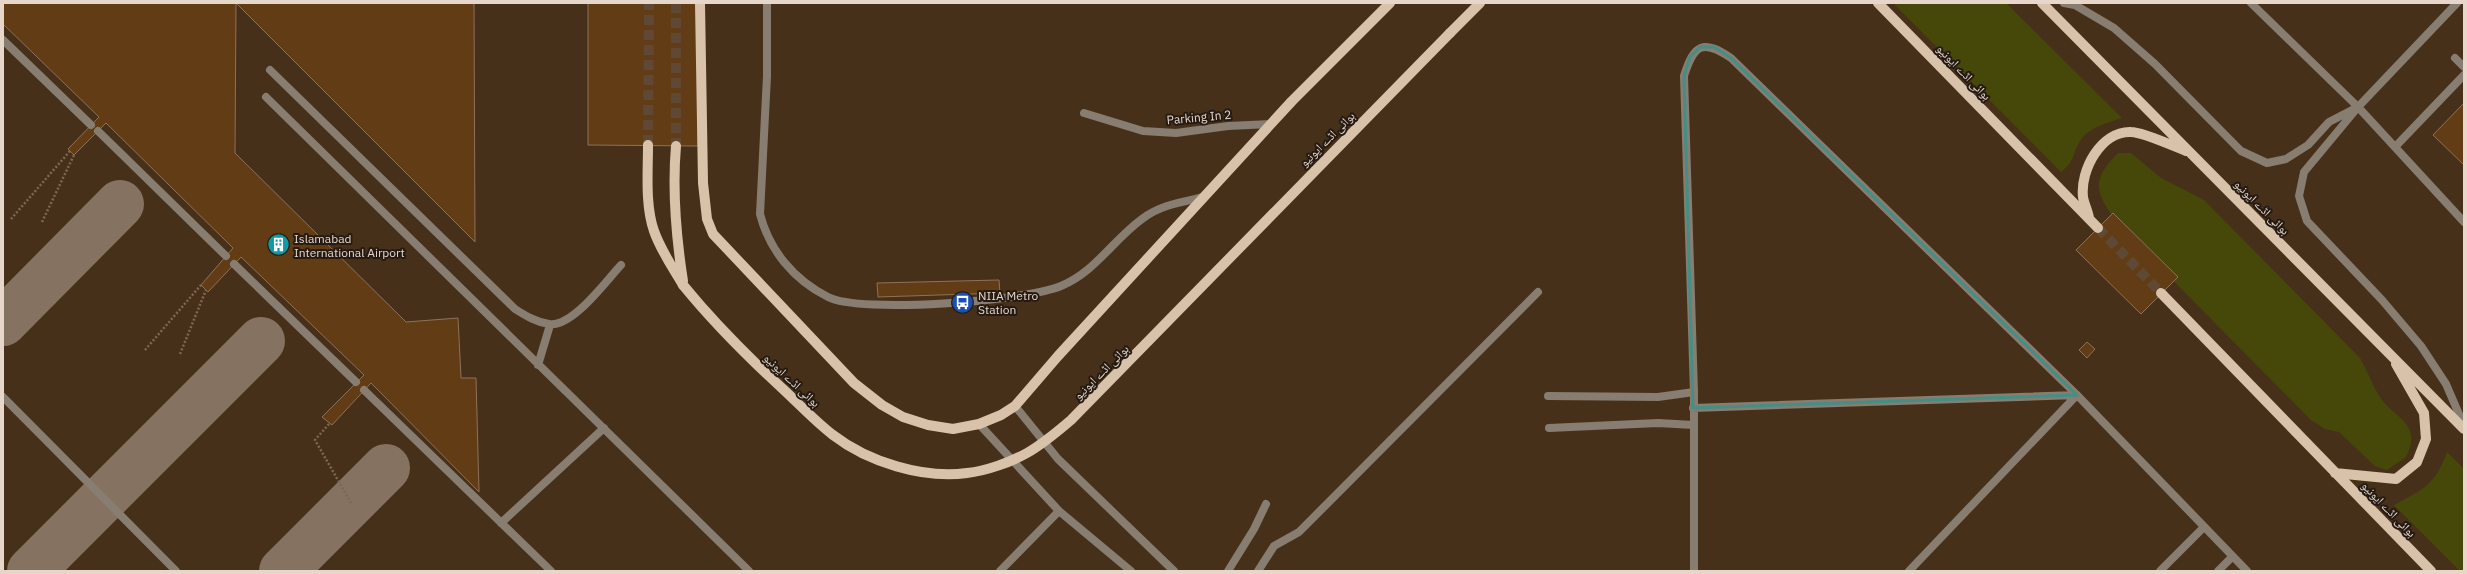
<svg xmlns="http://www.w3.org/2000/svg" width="2467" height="574" viewBox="0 0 2467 574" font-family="'IBM Plex Sans','Noto Naskh Arabic',sans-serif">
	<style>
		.green { fill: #464809 }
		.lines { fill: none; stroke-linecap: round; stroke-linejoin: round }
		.taxiway { stroke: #867260; stroke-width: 48 }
		.building { fill: #623c14; stroke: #8d725a }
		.primary-tunnel { stroke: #5f4934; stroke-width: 10; stroke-dasharray: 10 5; stroke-linecap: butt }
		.path { stroke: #7c6855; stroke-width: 2.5; stroke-dasharray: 2 2; stroke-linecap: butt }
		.service { stroke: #877d70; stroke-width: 8 }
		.minor { stroke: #877d70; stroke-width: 8 }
		.tertiary { stroke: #877d70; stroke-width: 8 }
		.primary { stroke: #d8c3aa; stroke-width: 10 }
		.primary-bridge { stroke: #d8c3aa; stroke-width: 10 }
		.marked { fill: none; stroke: #458e85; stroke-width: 3; stroke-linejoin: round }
		.labels { text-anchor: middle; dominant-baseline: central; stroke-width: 4; stroke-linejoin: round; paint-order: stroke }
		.street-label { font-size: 12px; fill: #e6d7ca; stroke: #251a11 }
		.poi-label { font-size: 12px; fill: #e6d7ca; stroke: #251a11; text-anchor: start }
	</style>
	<rect width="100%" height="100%" fill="#47301a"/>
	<path class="green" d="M1893,3h113l116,115c-15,5 -33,9 -42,23 -9,15 -4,19 -19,31z
		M2118,153h13l30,25 43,22 156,158c7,12 11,24 18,36 13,24 46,27 28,63l-19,13 -12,-4 -36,-34 -14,-3 -14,-9 -191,-193c-22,-32 -33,-43 -2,-74z
		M2447,452l17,17v102h-4l-66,-66c30,-16 41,-20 53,-53z"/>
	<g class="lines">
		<path class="taxiway" d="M3,322l117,-118
			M31,571l230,-230
			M283,571l103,-103"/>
	</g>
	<path class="building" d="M3,3h471l1,239 -239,-239 -1,150 171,169 52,-4 3,60h15l3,114 -108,-109 -39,42 -10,-8 42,-42 -123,-118 -33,35 -7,-7 32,-37 -127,-125 -32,32 -6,-6 31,-32 -96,-93z
		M588,3h109l1,143 -110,-1z
		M2464,103v62l-31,-30z
		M2113,213l65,64 -37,37 -65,-64z
		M999,280l1,13 -122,4 -1,-14z
		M2087,342l8,7 -8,9 -8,-8z"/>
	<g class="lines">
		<path class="primary-tunnel" d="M676,3v143
			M648,145l1,-142
			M2098,228l63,65"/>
		<path class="path" d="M11,219l59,-68
			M42,222l32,-67
			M145,350l56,-65
			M180,354l26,-64
			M329,424l-14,16 36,63"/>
		<path class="service" d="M767,3v73l-7,138c9,36 34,66 68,83 33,17 197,4 233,-11 34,-14 52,-46 81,-67 18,-14 40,-17 62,-22
			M2064,3l11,2 39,23 41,36 86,87 26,12 19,-4 22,-14 21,-23 27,-14
			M2251,3l107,104 106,115
			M3,40l88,85
			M2455,58l9,9
			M270,70l245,239c11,7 21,13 34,15 23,4 57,-43 72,-59
			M266,97l483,474
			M2358,107l-54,65 -5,24 8,25 75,79 39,46 25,38 18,42
			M1084,113l59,18 33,2 52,-7 43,-2
			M98,131l128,125
			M2395,147l69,-72
			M234,264l122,118
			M538,365l12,-40
			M364,390l187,181
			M1548,396l110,1 36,-5
			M3,397l173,174
			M1549,428l109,-5 35,2
			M501,523l103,-95
			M1000,571l59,-60
			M1228,571l26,-42 12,-25
			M1258,571l16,-25 25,-14 239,-240"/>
		<path class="minor" d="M2358,107l99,-104
			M1693,408l384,-13
			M1694,571v-179l-10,-316c10,-32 19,-37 47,-18l346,337 170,176
			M1909,571l168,-176
			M2160,571l43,-43
			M2218,571l14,-14"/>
		<path class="tertiary" d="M1015,406l43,53 116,112
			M979,424l80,87 72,60"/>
		<path class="primary" d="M700,3l3,180 4,36 6,15 141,149 28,22 21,12 25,8 25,4 26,-5 22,-9 14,-9 43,-50 234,-255 98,-98
			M1878,3l220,225
			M2042,3l422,426
			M1450,33l30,-30
			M648,145c0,28 -3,60 6,86 7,20 19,37 29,54
			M676,146c-4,46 0,90 7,135
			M2089,218c-1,-7 -5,-14 -6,-21 -3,-27 18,-66 48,-65 12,0 42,14 55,19
			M2161,293l270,278
			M2335,473l61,6 21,-17 9,-23 -2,-26 -28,-49"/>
		<path class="primary-bridge" d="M683,285c31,38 65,72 101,105 16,15 32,32 49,45 35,27 90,44 134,38 19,-2 44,-11 60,-20 16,-9 30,-21 44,-33l379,-387"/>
	</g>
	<path class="marked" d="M1700,47h14l17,11 346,337 -384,13 -9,-332 6,-19z"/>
	<defs>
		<symbol id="building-disc" viewBox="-11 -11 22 22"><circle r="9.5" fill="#0f9aa8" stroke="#251a11"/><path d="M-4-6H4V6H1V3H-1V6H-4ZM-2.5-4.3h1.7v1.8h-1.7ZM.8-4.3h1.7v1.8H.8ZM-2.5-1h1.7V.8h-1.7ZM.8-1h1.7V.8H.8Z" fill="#fff"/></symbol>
		<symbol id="bus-disc" viewBox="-11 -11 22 22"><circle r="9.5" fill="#1a4fb4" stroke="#251a11"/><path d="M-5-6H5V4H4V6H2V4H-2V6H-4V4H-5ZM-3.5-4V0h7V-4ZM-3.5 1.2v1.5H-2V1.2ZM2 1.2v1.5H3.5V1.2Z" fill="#fff"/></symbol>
	</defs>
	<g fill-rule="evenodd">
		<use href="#building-disc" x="266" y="232" width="25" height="25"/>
		<use href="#bus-disc" x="950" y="290" width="25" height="25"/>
	</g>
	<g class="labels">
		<g class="street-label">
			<text transform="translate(1964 72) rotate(46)">ہوائی اڈے ایونیو</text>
			<text transform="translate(1199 117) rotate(-5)">Parking In 2</text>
			<text transform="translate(1327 139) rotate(-45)">ہوائی اڈے ایونیو</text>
			<text transform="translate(2262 207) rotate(45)">ہوائی اڈے ایونیو</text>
			<text transform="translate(1101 372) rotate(-45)">ہوائی اڈے ایونیو</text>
			<text transform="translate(792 380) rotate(43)">ہوائی اڈے ایونیو</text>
			<text transform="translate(2389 509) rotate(46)">ہوائی اڈے ایونیو</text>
		</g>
		<g class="poi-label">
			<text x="294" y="238">Islamabad<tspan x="294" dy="14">International Airport</tspan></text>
			<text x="978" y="295">NIIA Metro<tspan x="978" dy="14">Station</tspan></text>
		</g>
	</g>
	<rect width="2467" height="574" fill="none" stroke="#e6d7ca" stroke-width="8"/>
</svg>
